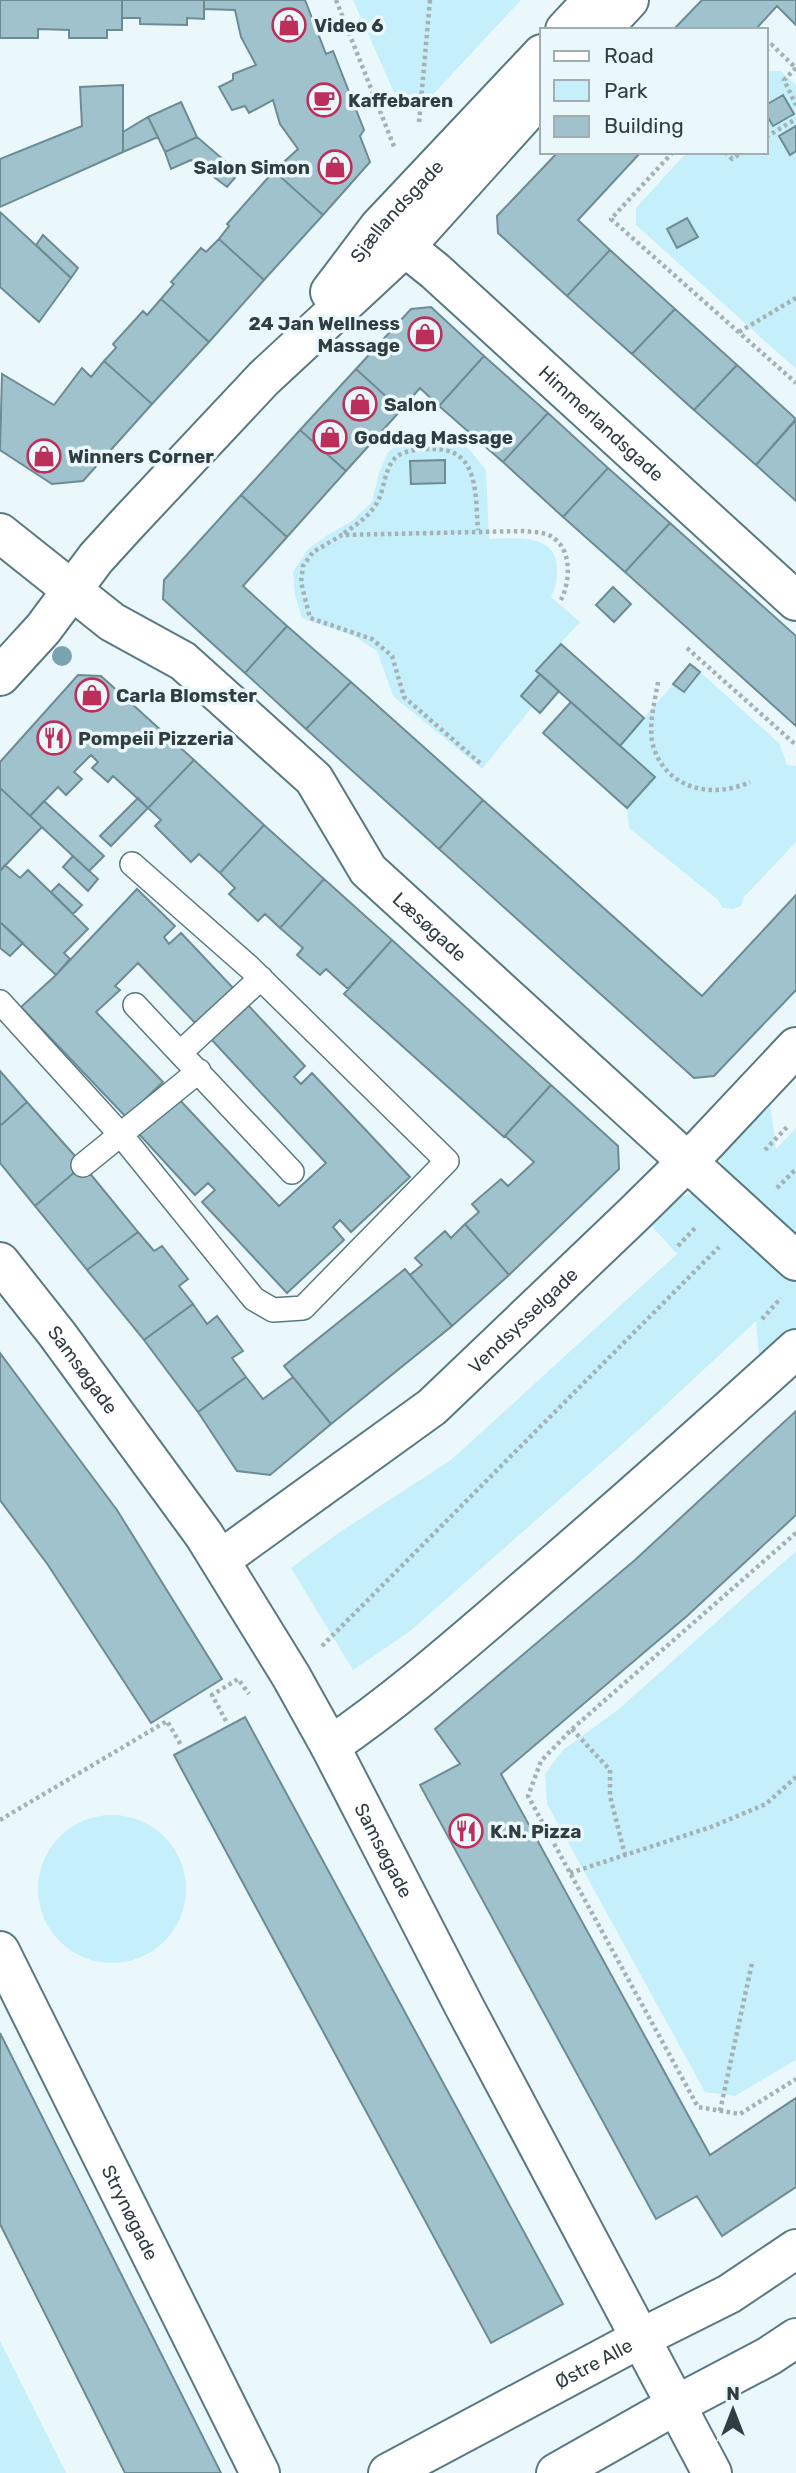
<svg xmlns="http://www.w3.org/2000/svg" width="796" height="2473" font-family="Rubik,sans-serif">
<rect width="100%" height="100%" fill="#eaf8fc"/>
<path fill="#c5effb" d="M353 0H521L426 102 397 99Z
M766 71H781L796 85V369L636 225V208L687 152H766Z
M430 435 452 438 469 449 486 470 489 539C515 538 557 533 557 569 557 581 556 587 551 597L580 622 536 670 540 674 521 696 532 707 482 769 393 696 377 651 354 636 302 618 295 595 293 572 308 549 329 534 352 521 372 502 379 473 388 452 407 439Z
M700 672 779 743 787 765 796 766V842L744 897 741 906 733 909 723 908 717 899 629 828 627 808 655 777 620 746 673 684 684 692Z
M762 1099 770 1103 776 1149 796 1128V1242L725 1178 720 1157 722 1146Z
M695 1193 796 1274V1330L760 1366 756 1321 643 1426 409 1632 353 1670 291 1568 340 1532 451 1460 677 1254 650 1224 678 1197Z
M796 1551V2060L735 2096 705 2092 547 1804 545 1774 563 1750 619 1709Z
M38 1889a74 74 0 1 1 148 0a74 74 0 1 1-148 0Z
M0 2341 66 2473H0Z"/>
<path fill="#a0c2cc" stroke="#6c8c95" stroke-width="2" d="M0 0H122V30H107V38H69V30L38 29V38H0Z
M122 0H204V19L187 18V25L140 24V18H122Z
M204 0H305L326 54 333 51 364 130 360 136 370 162 323 215 274 171 298 149 280 124 273 100 249 113 245 106 232 110 219 87 233 80V74L256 65 241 37 235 10 204 9Z
M702 0H796V25L777 6 755 30H673Z
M123 85V152L0 207V159L82 126 80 87Z
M783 95 794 114 773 126 766 114V105Z
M181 102 197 137 165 152 148 117Z
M148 117 158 137 123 152V132Z
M796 126V151L790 155 779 136Z
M197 137 239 173 227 187 191 160 171 169 165 152Z
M558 152H641L578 220 610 250 567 296 498 233 497 216Z
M274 171 323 215 264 280 219 239 229 226 227 224Z
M0 212 71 278 39 322 0 287Z
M687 218 698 237 677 248 667 229Z
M43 235 78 268 71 278 36 245Z
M219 239 264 280 209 342 161 299 174 284 171 282 201 248 206 252Z
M610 250 675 309 632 354 567 296Z
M161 299 209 342 152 404 104 361 116 348 113 344 143 311 147 315Z
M431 307 484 356 439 406 420 388 401 410 356 369 411 309Z
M675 309 737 365 694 410 632 354Z
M484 356 548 413 503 462 439 406Z
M104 361 152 404 83 481 52 484 0 450 2 374 54 405 82 368 91 377Z
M737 365 796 419 756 465 694 410Z
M356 369 401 410 346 471 300 430Z
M548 413 608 468 563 517 503 462Z
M796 420V501L756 465Z
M300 430 346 471 287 537 241 495Z
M445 460V483L411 484 410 461Z
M608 468 670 523 625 572 563 517Z
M241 495 287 537 243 586 287 626 245 673 163 599 164 580Z
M670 523 796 636V726L625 572Z
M613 587 631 604 614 622 596 605Z
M287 626 351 682 306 729 245 673Z
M561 644 644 718 620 746 536 671Z
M690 664 700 672 684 692 673 684Z
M540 674 559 691 540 713 521 696Z
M78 675 101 676 194 760 148 808 113 776 108 782 92 768 98 762 91 755 74 772 82 779 66 795 58 787 30 816 0 788V762Z
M351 682 483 800 439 849 306 729Z
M571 702 655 777 627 808 543 733Z
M194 760 264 825 220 873 199 854 191 862 155 826 161 820 148 808Z
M0 788 42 827 0 871Z
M138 798 148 808 111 846 100 836Z
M483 800 702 996 796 895V990L714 1076 694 1078 439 849Z
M44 801 104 856 89 871 30 816Z
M264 825 324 879 280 928 265 914 258 921 229 894 235 888 220 873Z
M73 856 98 879 88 891 63 867Z
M5 865 20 878 28 870 88 929 64 953 70 959 56 975 0 922V871Z
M324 879 392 940 348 989 326 969 320 975 297 955 303 948 280 928Z
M59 884 82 905 73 914 51 892Z
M137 889 175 926 164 937 169 944 181 933 235 990 198 1026 138 963 115 986 120 990 96 1012 163 1082 126 1117 21 1007 56 975Z
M0 922 23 943 10 956 0 948Z
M392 940 551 1085 504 1137 344 994Z
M247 1004 305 1066 294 1077 301 1084 312 1073 410 1177 351 1232 340 1220 333 1227 344 1240 287 1293 202 1202 215 1190 208 1183 195 1195 138 1133 177 1097 279 1206 326 1163 211 1039Z
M0 1071 27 1102 0 1126Z
M551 1085 618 1146 619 1169 509 1275 465 1224 479 1212 472 1204 501 1179 508 1186 534 1162 505 1136Z
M27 1102 83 1165 35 1206 0 1163V1126Z
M83 1165 138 1232 87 1270 35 1206Z
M465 1224 509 1275 452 1326 410 1275 422 1265 415 1258 445 1231 451 1238Z
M138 1232 154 1251 162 1246 188 1279 179 1286 193 1304 144 1340 87 1270Z
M405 1269 452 1326 331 1424 284 1366Z
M193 1304 207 1324 217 1316 243 1351 232 1358 246 1377 198 1412 144 1340Z
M0 1353 117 1510 222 1679 151 1723 48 1565 0 1500Z
M246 1377 263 1399 293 1377 331 1424 270 1475 237 1471 198 1412Z
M796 1411V1515L687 1616 501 1774 710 2155 796 2098V2187L722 2236 697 2196 656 2219 420 1785 460 1764 435 1729 635 1560Z
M245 1717 563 2304 491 2343 174 1755Z
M0 2033 221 2473H125L0 2224Z"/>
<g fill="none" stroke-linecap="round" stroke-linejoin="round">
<defs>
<path id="lane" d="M0 1002 121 1135 254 1299 273 1310 303 1308 447 1161 249 967 132 864
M135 1005 292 1172
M181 1052 261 978
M83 1165 199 1071"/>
<g id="street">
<path d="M565 30 593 0"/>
<path d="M601 30 629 0"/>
<path id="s1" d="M405 247 435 271 796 601"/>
<path id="s2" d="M330 292 379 227 542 54"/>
<path id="s3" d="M0 533 112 622 183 661 314 779 368 870 796 1261"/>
<path d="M0 676 43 629 96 558 127 524 264 378 405 247 542 95"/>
<path id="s4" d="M0 1262 57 1334 204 1535 291 1676 330 1746 464 2006 712 2473"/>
<path id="s5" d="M220 1560 432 1407 634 1214 703 1146 796 1047"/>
<path d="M330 1746C399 1699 462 1643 525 1589 617 1510 707 1430 796 1349"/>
<path id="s6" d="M0 1951 260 2473"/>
</g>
<g id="secondary">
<path id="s7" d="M388 2473 639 2339 729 2294 796 2249"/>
<path d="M556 2473 676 2405 769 2356 796 2338"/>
</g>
</defs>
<use href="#lane" stroke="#597982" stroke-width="26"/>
<use href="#street" stroke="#597982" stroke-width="42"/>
<use href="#secondary" stroke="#597982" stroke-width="42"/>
<path stroke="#a4b2b6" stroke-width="4.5" stroke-dasharray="3.5 3.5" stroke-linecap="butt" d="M336 0 395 149
M766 51 772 45 796 68
M796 68 784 80 796 105
M419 122 430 0
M766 137 796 119
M673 152 611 219 796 383
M725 152 732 159 742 152
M739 332 796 298
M344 533C358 524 372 514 379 499 385 486 385 464 399 455 408 450 421 449 431 449 480 447 475 495 478 530
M687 648 796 745
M658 682C655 701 649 721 652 741 662 788 711 800 750 782
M480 763 404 697 392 656 372 639 310 618 301 582 303 566 313 552 342 535 523 531C531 532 540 532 546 534 573 544 571 580 561 600
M765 1150 789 1125
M777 1188 796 1169
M678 1246 697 1226
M762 1319 781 1298
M796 1533 572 1729 541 1761 528 1796 698 2107 740 2114 796 2079
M322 1646 719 1247
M226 1721 212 1695 238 1679 249 1694
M572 1729 610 1770V1796L625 1855
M0 1820 167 1721 181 1745
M570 1873 711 1827 766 1804 796 1777
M720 2111 752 1963"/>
<use href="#lane" stroke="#fff" stroke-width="23"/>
<use href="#street" stroke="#fff" stroke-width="38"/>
<use href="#secondary" stroke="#fff" stroke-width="38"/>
</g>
<circle fill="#79a4af" cx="62" cy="656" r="10"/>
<defs>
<symbol id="shop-ring" viewBox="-11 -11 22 22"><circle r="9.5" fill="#eaf8fc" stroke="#bd2f5b" stroke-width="1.5"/><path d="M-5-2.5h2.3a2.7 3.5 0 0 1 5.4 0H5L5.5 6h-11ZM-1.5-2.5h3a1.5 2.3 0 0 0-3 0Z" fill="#bd2f5b"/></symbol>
<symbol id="cafe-ring" viewBox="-11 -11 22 22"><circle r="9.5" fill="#eaf8fc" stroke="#bd2f5b" stroke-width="1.5"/><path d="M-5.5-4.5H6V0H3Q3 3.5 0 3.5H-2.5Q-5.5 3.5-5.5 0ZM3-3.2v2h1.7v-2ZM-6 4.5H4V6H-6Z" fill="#bd2f5b"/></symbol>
<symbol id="restaurant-ring" viewBox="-11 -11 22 22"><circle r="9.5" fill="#eaf8fc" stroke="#bd2f5b" stroke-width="1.5"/><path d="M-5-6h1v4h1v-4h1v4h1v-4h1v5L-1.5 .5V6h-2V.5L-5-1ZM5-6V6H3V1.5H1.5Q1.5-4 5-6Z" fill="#bd2f5b"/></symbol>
</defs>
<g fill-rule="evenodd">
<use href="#shop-ring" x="270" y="6" width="38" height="38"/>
<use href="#cafe-ring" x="305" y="81" width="38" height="38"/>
<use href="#shop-ring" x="316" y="148" width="38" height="38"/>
<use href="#shop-ring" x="406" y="315" width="38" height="38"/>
<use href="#shop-ring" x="341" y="385" width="38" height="38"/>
<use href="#shop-ring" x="311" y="418" width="38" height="38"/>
<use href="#shop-ring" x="25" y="437" width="38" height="38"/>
<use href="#shop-ring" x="73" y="676" width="38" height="38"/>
<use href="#restaurant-ring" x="35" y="719" width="38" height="38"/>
<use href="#restaurant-ring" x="447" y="1812" width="38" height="38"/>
</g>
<g text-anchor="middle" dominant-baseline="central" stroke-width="7" stroke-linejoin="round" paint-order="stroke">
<g font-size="19" font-weight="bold" fill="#303e42" stroke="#eaf8fc" text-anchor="start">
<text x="314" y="25">Video 6</text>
<text x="348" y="100">Kaffebaren</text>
<text x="310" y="167" text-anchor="end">Salon Simon</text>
<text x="400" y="323" text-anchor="end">24 Jan Wellness<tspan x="400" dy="22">Massage</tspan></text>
<text x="384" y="404">Salon</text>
<text x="354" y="437">Goddag Massage</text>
<text x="68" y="456">Winners Corner</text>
<text x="116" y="695">Carla Blomster</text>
<text x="78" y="738">Pompeii Pizzeria</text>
<text x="490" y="1831">K.N. Pizza</text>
</g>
<g font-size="19" fill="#303e42" stroke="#eaf8fc">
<text stroke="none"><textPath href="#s2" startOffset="105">Sjællandsgade</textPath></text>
<text stroke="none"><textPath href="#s1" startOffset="264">Himmerlandsgade</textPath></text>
<text stroke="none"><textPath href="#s3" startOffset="590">Læsøgade</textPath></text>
<text stroke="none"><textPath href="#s5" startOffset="387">Vendsysselgade</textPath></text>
<text stroke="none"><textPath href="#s4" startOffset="136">Samsøgade</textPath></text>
<text stroke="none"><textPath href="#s4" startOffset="704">Samsøgade</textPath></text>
<text stroke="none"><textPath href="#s6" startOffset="292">Strynøgade</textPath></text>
<text stroke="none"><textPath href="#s7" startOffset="233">Østre Alle</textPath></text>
</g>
</g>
<rect x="540" y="28" width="228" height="126" fill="#eaf8fc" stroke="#a0aeb2" stroke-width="2"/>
<rect x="554" y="51" width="35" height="10" fill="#ffffff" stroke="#a0aeb2" stroke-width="2"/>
<text x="604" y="63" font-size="21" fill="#303e42">Road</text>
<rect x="554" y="80" width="35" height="21" fill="#c5effb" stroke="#a0aeb2" stroke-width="2"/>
<text x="604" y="98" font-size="21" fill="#303e42">Park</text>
<rect x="554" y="116" width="35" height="21" fill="#a0c2cc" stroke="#a0aeb2" stroke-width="2"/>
<text x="604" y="133" font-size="21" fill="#303e42">Building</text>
<g transform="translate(733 2410)" stroke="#eaf8fc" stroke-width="5" paint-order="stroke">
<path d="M0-5L12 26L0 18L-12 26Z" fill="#303e42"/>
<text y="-10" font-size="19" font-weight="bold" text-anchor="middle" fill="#303e42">N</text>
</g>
</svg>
